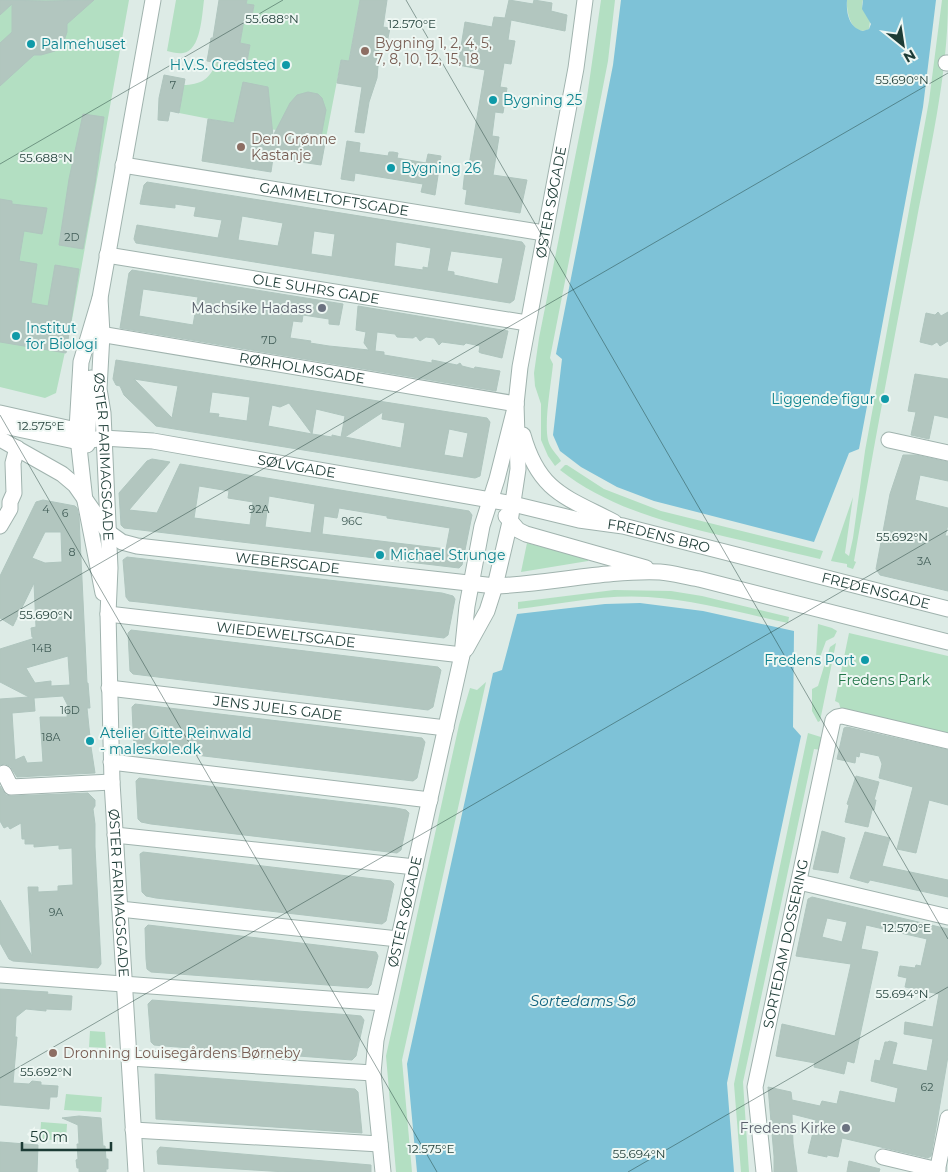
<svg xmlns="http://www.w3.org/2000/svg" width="948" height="1172" font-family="Montserrat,sans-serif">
<rect width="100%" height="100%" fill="#ddebe6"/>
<path fill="#b3dfc2" d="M0 0H129L72 320 56 393 45 398 0 387Z
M176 0H204C202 14 201 51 183 53 178 54 172 52 167 51Z
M247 0H360L349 61 341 60 326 138 220 121 179 113 183 85C200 85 211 79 216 62L246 67 250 45 240 43 244 20 251 21 254 6 246 4Z
M601 0H615L608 61 550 358 553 364C551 385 544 421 548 440 550 449 557 454 561 461L555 466 548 456 541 440V404L535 386 534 373 539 338 587 97Z
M847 0H863C860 8 866 14 870 21L869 29C852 38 846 12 847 0Z
M942 0H948C948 77 929 153 915 229 894 339 873 450 854 561L856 562 853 569 847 567V564L831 561 853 497 845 553 849 556 853 538 865 451 929 101Z
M565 465H567L604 489 661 511 823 551 820 559C789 552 758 544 727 537 669 523 608 508 560 470Z
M527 543 588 559V561L521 572Z
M614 590 671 591 702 596 789 617 788 623C741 613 695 600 648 597 605 594 560 604 518 609V602Z
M818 624 832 628 837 631 834 637 826 641 819 660 816 657Z
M849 633 948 656V733L841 710 839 703 835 701Z
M836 643 820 721 818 722 812 711V689L818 686 830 647Z
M486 682 402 1060 412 1172H396L386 1056 459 725 470 688 477 690Z
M808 733 824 738 821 750 814 749 743 1082 749 1172H741L734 1084Z
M90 1031 105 1032 106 1048 89 1047Z
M66 1094 102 1097 101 1112 64 1110Z
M41 1122 67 1124 66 1141 40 1139Z"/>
<path fill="#7ec2d7" d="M621 0H847C846 13 849 28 863 31L869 29 871 24 862 9 863 0H936L923 107 859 449 849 453 814 542 654 501 617 487 581 467 560 451 553 435 562 359 556 354 613 65Z
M640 603 703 611 794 631 793 727 801 736 727 1083 734 1172H417L407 1064 493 673 502 670 517 614 605 604Z"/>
<path fill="#b2c6bf" stroke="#afc5be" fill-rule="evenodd" d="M0 0 46 1 94 0 67 24V32L63 44 55 51 41 55H34L0 86V43L12 32V4L0 15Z
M219 0H247L246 4 254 5 251 22 244 20 240 43 250 45 246 67 207 61 211 38H213Z
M360 0H387L383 27 390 28 387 43 380 42 376 65 378 66 377 78 369 102 364 133 355 132 362 87 337 83 341 60 349 61Z
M509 0 533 4 534 0 552 3 551 11 567 15 565 31 511 20 508 40 515 41 511 64 504 63 500 87 507 88 503 113 495 112 492 136 499 137 493 175 527 180 520 213 465 204 467 190 463 189 465 170 468 171 485 70 458 65 465 22 492 27 494 17 505 18Z
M164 75 185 79 179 113 170 111 168 121 158 120 159 98Z
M243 82 268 87 273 136 290 103 297 95 308 92 318 94 322 98 326 110 321 137 326 138 321 165 273 158 271 172 202 161 208 119 234 123Z
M83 114 104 117 95 183 83 249 59 245 69 179Z
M347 141 360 143 359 152 388 156 389 152H393L398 153 397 158 426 163 428 154 441 156 435 195 421 192 423 184 355 173 354 181 341 179Z
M147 182 522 242 525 246 514 300 510 303 136 243 134 239 137 225 218 238 222 220 194 216 196 207 175 204V208L140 204 144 185ZM242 216 283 223 278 246 238 240ZM314 231 335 234 332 257 311 254ZM396 242 431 248 428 268 423 267V270L394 266ZM451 251 503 258 498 284 454 275V272L447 271Z
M0 199 12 201V204L47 208 42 234 24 231 19 261 37 264 31 303 48 306 55 265 79 269 66 353 0 342Z
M132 270 343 304 339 325 329 324V319L303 315 302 322 293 321 290 338 311 341 310 343 329 346 369 350 364 343 366 332 356 330 358 306 508 331 502 358 481 353 479 352 480 346 466 343 464 345 442 342 439 345 434 338 426 337 420 341 416 336 413 338 397 337 395 334 377 332 375 351 384 352V355L432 363V360L457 365 460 363 462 366 474 369 475 367 500 371 496 391 120 328 129 273ZM143 289 198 297 193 325 139 316Z
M938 312 941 316 948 312V341L940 346 937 342 932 345 920 342 926 313 935 315Z
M116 360 487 418 490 422 480 476 475 478 156 426 124 395 120 386 116 385 113 379ZM134 379 178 386 172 418ZM212 392 250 397 247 421 218 417 219 414 209 413ZM289 403 312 434 268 426 272 405 280 407ZM316 409 345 416 341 437 332 435V437L312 434ZM383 412 382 419 405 423 401 448 345 437ZM449 429 468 433 463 458 444 455Z
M915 374 948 379V418L934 415 929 439 911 435 916 412 908 411Z
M903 455H916L948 462V481L920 475 915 500 948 508V525L945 536H948V591L880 575 876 569 890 494Z
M152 459 170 462 129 510 157 513 180 464 469 511 472 515 462 565 459 568 124 528 121 525 119 493 147 461ZM199 486 229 491 228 498 253 502 250 525 194 518ZM269 496 315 504 311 533 265 527ZM339 508 387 516V518L450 528 446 549 322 534 324 516 337 518Z
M43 500 75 506 77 508 79 517 87 683H88L90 708H87L91 747 95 773 17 777 10 766 5 764 0 765V699L29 697 0 682V649L35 638 32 637 31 628 36 627 34 583 13 626 0 618V576L36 502ZM45 532H61L62 562 45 563 32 558ZM68 656 70 685 51 686V681L35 683 26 668ZM63 696 68 706 67 717H40L43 762 27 763 24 756 15 760 12 713 35 711 34 698Z
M127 557 442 593 453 596 455 599 448 635 444 638 139 602 129 601 126 597 123 560Z
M131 630 438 667 441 670 433 707 428 710 133 674 130 671 128 633Z
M135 704 422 738 425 742 417 778 413 781 137 748 134 745 133 728 132 707Z
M847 727 948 750V805L929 800 916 853 897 849 913 787 879 778 882 764 879 756 860 752 859 757 856 756 855 763 837 759 844 728Z
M856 776 879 782 874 800H876L874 810H872L868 827 845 822 849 805 847 804Z
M139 778 396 808 406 810 409 813 401 850 397 853 151 824 141 822 138 819 136 781Z
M0 786 6 795 11 796 88 793 95 800V806L93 809 95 824V847L101 964 98 968 13 961 9 959 0 943V900L32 956 28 887H38V892L58 891V886L73 885 72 848 59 849V845L34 847V844H25V839H22L21 823 10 829 8 826 4 828 0 821Z
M822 831 845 838 838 873 813 869Z
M865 832 890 838 882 866 948 880V897L870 880 868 883 850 878Z
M143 852 391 881 394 884 386 921 382 924 156 898 146 896 142 892 140 854Z
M812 897 948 929V1056L936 1128 931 1156 928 1158 842 1138 838 1157 827 1155V1157L808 1153 816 1120 792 1114 793 1143 797 1172H774V1156L768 1087 791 1092 792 1100 820 1106 822 1101 837 1104 840 1091 895 1103 898 1088 871 1081 875 1060 880 1061 885 1042H888L889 1041 897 1043 892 1064 927 1071 933 1039 904 1034 905 1022 933 1027 939 994 905 987 907 978 898 976 900 966 915 968 916 965 921 966 927 939 866 925 861 949 878 952 854 1063 847 1061 844 1074 814 1067 815 1063 776 1056 782 1024 835 1036 851 964 796 956 808 899ZM827 918 847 922 842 942 822 937Z
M148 925 376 952 378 956 371 985 368 988 151 972 147 969 146 959 145 928Z
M0 989 48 992 47 994 72 996 71 1010 46 1009V1011L26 1009 16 1017 15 1037H17L13 1083 29 1084 32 1081 41 1082V1085L58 1086 57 1097H50L49 1109 0 1105Z
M152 1000 351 1015 361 1016 364 1020 356 1056 352 1060 164 1046 154 1045 151 1042 148 1004Z
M155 1074 355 1089 358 1092 362 1133 156 1119Z
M79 1116 101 1118 103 1146H105L106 1159H108V1169H106V1172H79V1168H77L76 1160 78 1159 77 1144H79L78 1125 62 1118Z
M0 1142 38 1145 37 1172H0Z
M160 1147 371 1165V1172H286L158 1164 157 1151Z
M849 1161 880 1169 879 1172H847Z"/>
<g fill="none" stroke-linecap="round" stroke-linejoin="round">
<defs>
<g id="minor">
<path d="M946 63H948"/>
<path id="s1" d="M123 165 544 233"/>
<path id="s2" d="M107 255 527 323"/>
<path id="s3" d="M100 298 102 334 99 389 103 413 110 568 108 614 112 782 136 1172"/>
<path id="s4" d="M94 333 516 404"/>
<path d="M0 413 85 432"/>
<path id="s5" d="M0 425 79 442 103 438 153 441 513 504 579 520 623 526 948 609"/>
<path d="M523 435C539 492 566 497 614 522"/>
<path id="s6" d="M0 439 62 474 75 485 108 532 122 542 137 546 495 586C550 584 605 570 660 572 673 573 686 577 699 579L948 642"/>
<path d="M889 440 948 453"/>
<path d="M87 445 91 378"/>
<path d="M506 516 518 530 526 534 646 568"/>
<path d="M0 526 10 509V502L14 493 13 463 17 448"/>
<path d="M103 593 85 501 77 429 81 362 100 298 153 0"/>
<path id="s7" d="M108 614 462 655"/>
<path id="s8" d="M466 649 487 611 495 586 510 522 518 469 516 404 520 367 576 68 585 0"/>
<path id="s9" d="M109 688 446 728"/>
<path d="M111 762 430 800"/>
<path d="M4 773 11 787 112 782"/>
<path d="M115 835 415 867"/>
<path d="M799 882 948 917"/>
<path d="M120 909 398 939"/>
<path d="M0 975 384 1003"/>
<path d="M129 1058 373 1073"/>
<path d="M133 1130 380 1144"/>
<path d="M883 1157 938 1170"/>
<path id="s10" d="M383 1172 373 1073 376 1040 462 655 467 606 482 526 497 479 516 404"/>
<path id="s11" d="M764 1172 755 1087 833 720 837 717 842 716 948 741"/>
<path d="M937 1172 948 1118"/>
</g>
</defs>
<use href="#minor" stroke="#a0b3ae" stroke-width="17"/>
<use href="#minor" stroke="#fff" stroke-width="15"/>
</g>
<path fill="none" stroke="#1d3c36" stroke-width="1" stroke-opacity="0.45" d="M406 0 948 939M0 164 283 0M0 415 437 1172M0 621 948 73M0 1078 948 530M628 1172 948 987"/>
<g fill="#0f9aa8" stroke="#eef7f3" stroke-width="2">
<circle cx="31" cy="44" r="5"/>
<circle cx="286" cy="65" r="5"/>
<circle cx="493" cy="100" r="5"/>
<circle cx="391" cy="168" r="5"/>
<circle cx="16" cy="336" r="5"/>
<circle cx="885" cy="399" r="5"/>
<circle cx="380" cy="555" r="5"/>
<circle cx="865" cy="660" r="5"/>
<circle cx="90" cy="741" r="5"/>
</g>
<g fill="#8d6e63" stroke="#eef7f3" stroke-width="2">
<circle cx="365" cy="51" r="5"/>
<circle cx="241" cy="147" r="5"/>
<circle cx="53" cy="1053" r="5"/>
</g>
<g fill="#6b7280" stroke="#eef7f3" stroke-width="2">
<circle cx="322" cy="308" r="5"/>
<circle cx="846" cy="1128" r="5"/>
</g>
<g text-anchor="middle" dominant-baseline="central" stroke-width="4" stroke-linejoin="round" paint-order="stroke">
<g font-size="11" fill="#425e58">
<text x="173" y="85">7</text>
<text x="72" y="237">2D</text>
<text x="269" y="340">7D</text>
<text x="46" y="509">4</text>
<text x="259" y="509">92A</text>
<text x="65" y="513">6</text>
<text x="352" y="521">96C</text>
<text x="72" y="552">8</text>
<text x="924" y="561">3A</text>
<text x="42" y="648">14B</text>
<text x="70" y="710">16D</text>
<text x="51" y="737">18A</text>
<text x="56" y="912">9A</text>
<text x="927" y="1087">62</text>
</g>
<g font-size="14" fill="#785e54" stroke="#eef7f3" text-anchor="start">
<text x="375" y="43">Bygning 1, 2, 4, 5,<tspan x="375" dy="16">7, 8, 10, 12, 15, 18</tspan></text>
<text x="251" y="139">Den Grønne<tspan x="251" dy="16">Kastanje</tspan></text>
<text x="63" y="1053">Dronning Louisegårdens Børneby</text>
</g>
<g font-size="14" fill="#0d838f" stroke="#eef7f3" text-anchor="start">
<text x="41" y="44">Palmehuset</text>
<text x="276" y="65" text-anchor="end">H.V.S. Gredsted</text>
<text x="503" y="100">Bygning 25</text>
<text x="401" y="168">Bygning 26</text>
<text x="26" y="328">Institut<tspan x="26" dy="16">for Biologi</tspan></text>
<text x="875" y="399" text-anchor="end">Liggende figur</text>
<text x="390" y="555">Michael Strunge</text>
<text x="855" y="660" text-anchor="end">Fredens Port</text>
<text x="100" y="733">Atelier Gitte Reinwald<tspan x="100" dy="16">- maleskole.dk</tspan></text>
</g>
<g font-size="14" fill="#1d3c36" stroke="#eef7f3">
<text stroke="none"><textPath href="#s1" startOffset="214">GAMMELTOFTSGADE</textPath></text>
<text stroke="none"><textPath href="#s8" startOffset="459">ØSTER SØGADE</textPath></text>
<text stroke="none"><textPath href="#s2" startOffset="212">OLE SUHRS GADE</textPath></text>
<text stroke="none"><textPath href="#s4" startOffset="211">RØRHOLMSGADE</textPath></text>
<text stroke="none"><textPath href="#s3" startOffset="159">ØSTER FARIMAGSGADE</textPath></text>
<text stroke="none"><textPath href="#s5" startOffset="301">SØLVGADE</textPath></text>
<text stroke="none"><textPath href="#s5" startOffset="670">FREDENS BRO</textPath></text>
<text stroke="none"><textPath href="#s6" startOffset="330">WEBERSGADE</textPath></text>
<text stroke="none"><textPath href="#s5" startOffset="894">FREDENSGADE</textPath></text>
<text stroke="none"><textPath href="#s7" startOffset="179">WIEDEWELTSGADE</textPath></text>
<text stroke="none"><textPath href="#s9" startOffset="170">JENS JUELS GADE</textPath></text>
<text stroke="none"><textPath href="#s3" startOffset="596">ØSTER FARIMAGSGADE</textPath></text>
<text stroke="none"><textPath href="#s10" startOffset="264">ØSTER SØGADE</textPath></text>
<text stroke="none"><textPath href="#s11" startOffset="232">SORTEDAM DOSSERING</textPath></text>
</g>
<g font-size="14" fill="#5b616d" stroke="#eef7f3" text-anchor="end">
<text x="312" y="308">Machsike Hadass</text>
<text x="836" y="1128">Fredens Kirke</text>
</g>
<g font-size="14" fill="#23774a" stroke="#eef7f3">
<text x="884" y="680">Fredens Park</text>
</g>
<g font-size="15" font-style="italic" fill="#12637e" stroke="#eef7f3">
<text x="583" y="1000">Sortedams Sø</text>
</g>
</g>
<g font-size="12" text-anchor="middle" fill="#1d3c36" stroke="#eef7f3" stroke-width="4" stroke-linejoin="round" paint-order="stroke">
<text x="272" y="23">55.688°N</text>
<text x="412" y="28">12.570°E</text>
<text x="902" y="84">55.690°N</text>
<text x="46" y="162">55.688°N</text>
<text x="41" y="430">12.575°E</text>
<text x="902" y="541">55.692°N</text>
<text x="46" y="619">55.690°N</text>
<text x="907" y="932">12.570°E</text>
<text x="902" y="998">55.694°N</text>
<text x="46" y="1076">55.692°N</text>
<text x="431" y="1153">12.575°E</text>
<text x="639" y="1158">55.694°N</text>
</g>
<g transform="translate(903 45) rotate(150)" stroke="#eef7f3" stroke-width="4" paint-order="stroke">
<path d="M0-4L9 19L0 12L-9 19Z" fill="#1d3c36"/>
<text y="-8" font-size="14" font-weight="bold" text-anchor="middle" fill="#1d3c36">N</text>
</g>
<path d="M22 1142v8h89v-8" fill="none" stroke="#1d3c36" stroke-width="2.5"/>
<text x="30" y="1142" font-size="15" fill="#1d3c36" stroke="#eef7f3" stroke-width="4" paint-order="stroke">50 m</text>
</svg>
